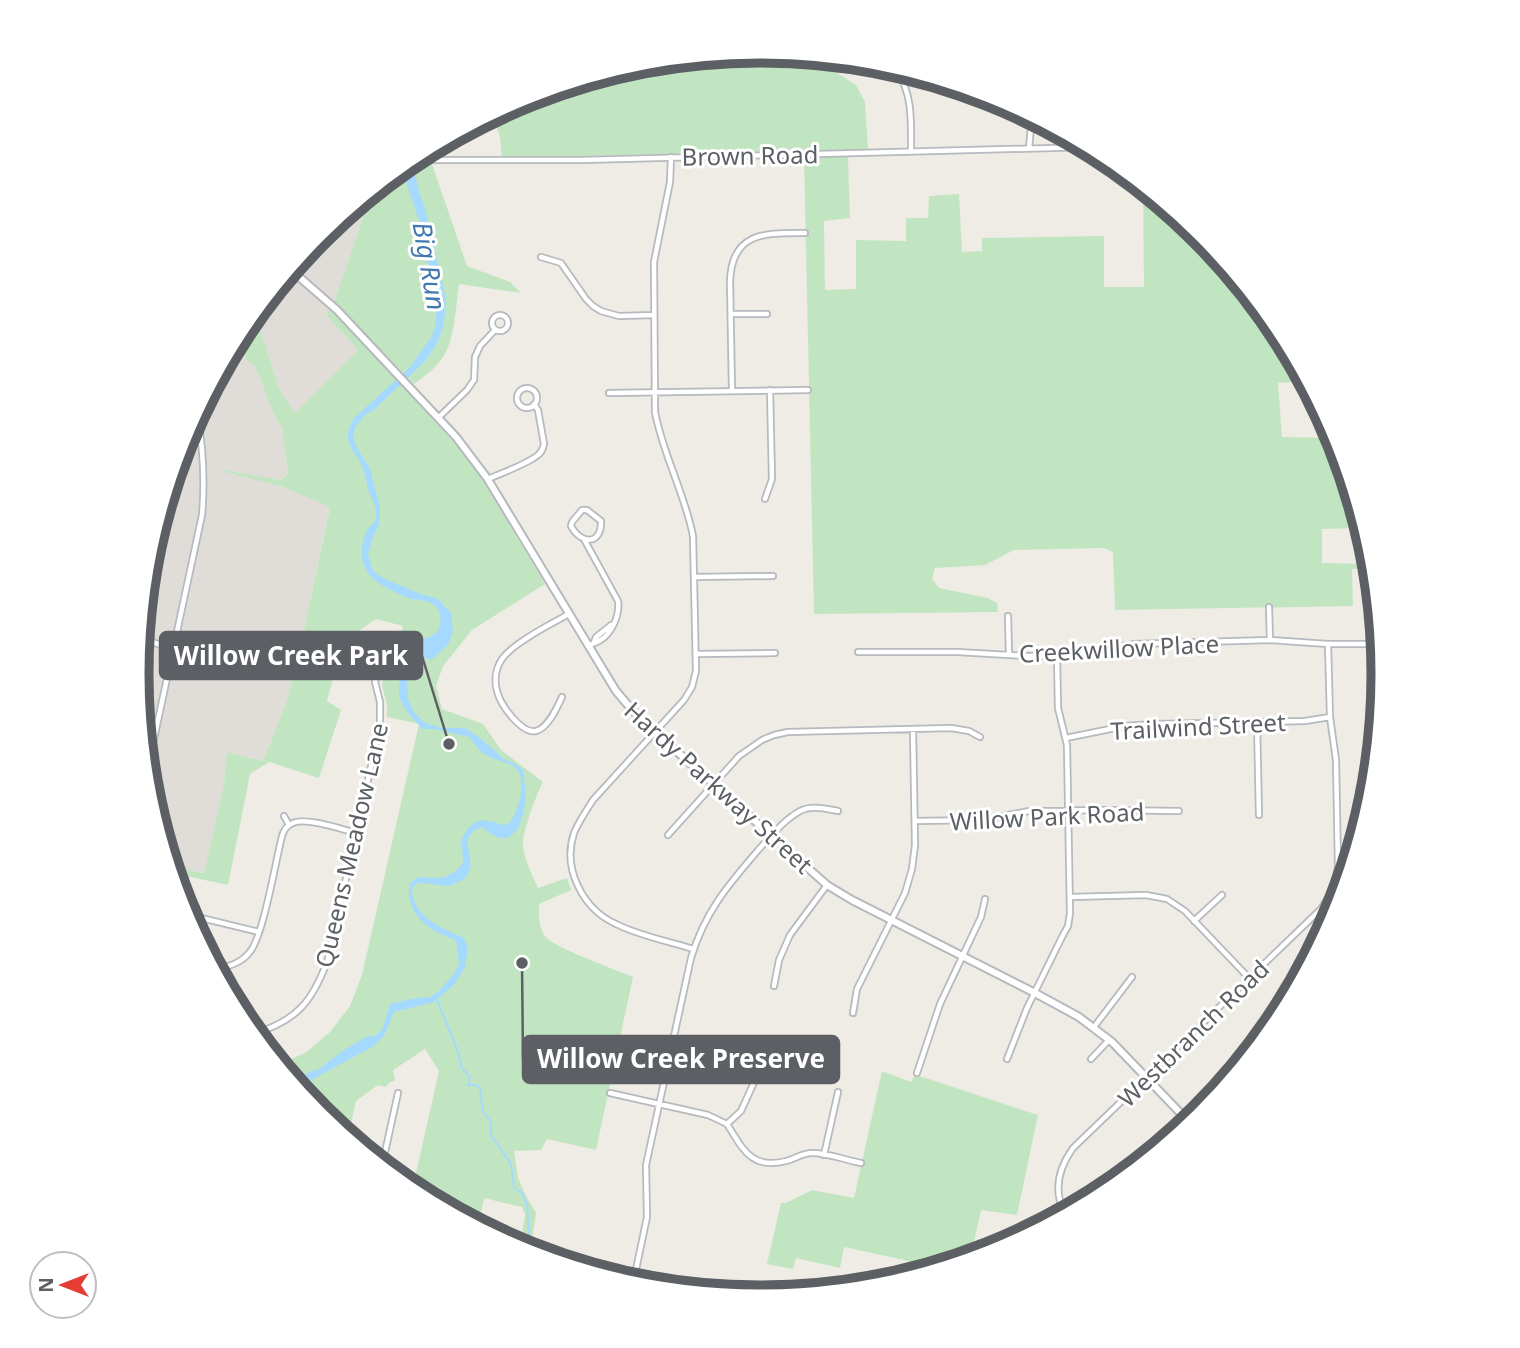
<svg xmlns="http://www.w3.org/2000/svg" width="1520" height="1348" font-family="'Noto Sans',sans-serif">
<rect width="100%" height="100%" fill="#eeece4"/>
<path fill="#e0ddd8" d="M372 190 334 302 326 315 359 350 295 413 279 389 261 332 255 366 275 417 282 428 288 473 281 480 221 470 283 487 330 506 296 668 285 706 263 761 227 752 224 783 204 873 170 867 149 795 137 674 149 552 184 435 242 327 320 233Z"/>
<path fill="#c2e5c1" d="M760 51 810 56 856 85 865 102 868 149 502 158 500 137 492 114 522 98 639 63Z
M804 157H848L850 218 824 221 825 290 856 289V240L906 241V218H928L929 196 959 194 962 252 982 251V238L1104 236V287H1144L1143 192H1151L1182 218 1183 239 1205 238 1278 328 1307 381 1278 383 1282 437 1337 438 1339 447 1342 505 1357 504 1364 528 1322 529V563L1372 564 1373 569H1352L1353 606 1115 610 1113 552 1104 548 1014 550 985 565 935 568 932 579 939 588 988 598 997 603 998 612 814 614Z
M432 164 467 266 510 282 521 293 459 284C456 304 455 340 443 357 436 368 425 376 414 384L334 302 372 190 402 165Z
M330 309 458 447 480 476 545 584 472 630 443 666 436 686 442 709 483 724 501 750 543 782C537 793 521 835 523 846 525 861 532 874 538 888L567 878 571 890 539 904C539 915 538 926 545 936 552 947 617 970 633 977L596 1150 547 1139 541 1150 514 1151 518 1178 525 1194 536 1213 530 1252 520 1249 525 1214 522 1207 484 1198 478 1227 412 1191 439 1071 425 1049 393 1070 395 1080 389 1083 386 1087 378 1085 356 1101 348 1138 319 1114 278 1065 305 1053 330 1032 350 1006 362 975 419 724 387 717V705L382 685 383 680 393 667 403 626 376 619 343 642 327 701 341 710 319 778 269 762 250 774 228 885 172 873 170 867 204 873 224 783 227 752 263 761 285 706 296 668 330 507 283 487 218 470H223L281 480 288 473 282 428 275 417 255 366 246 359C244 346 240 338 252 329L261 332 279 389 295 413 358 350 326 315Z
M882 1071 911 1082 915 1075 929 1079 1038 1115 1017 1215 981 1210 970 1259 931 1270 932 1266 844 1247 840 1268 796 1258 793 1269 767 1264 781 1203H786L812 1190 854 1198Z"/>
<path fill="#a5d9fd" d="M411 158 419 191 426 212 446 299 445 314 442 330 436 346 424 362 375 409 364 416 356 426 353 434 356 446 370 469 380 507 379 525 373 537 368 554 373 571 383 578 418 593 438 599 451 613 453 631 448 645 430 661 428 658 422 659 407 682 408 699 413 711 425 723 442 728H465L480 738 504 759 517 765 523 770C524 780 526 789 525 799 525 812 519 840 501 838 494 838 488 831 482 827 452 837 481 860 466 877 462 881 453 885 447 886 432 886 401 872 416 905 424 921 448 931 464 938L468 948 465 967 454 985 434 1002 394 1012 384 1036 372 1047 311 1080 301 1093 296 1086 300 1079 309 1072 319 1069 344 1050 366 1037 374 1036 382 1030 390 1004 416 998 430 997 438 992 454 974 459 963 456 941C448 936 438 934 430 928 415 918 406 901 410 883L419 877 439 878 447 876 457 870 463 863 462 845 460 844C465 831 473 817 489 821 496 822 500 825 507 825 518 816 528 779 516 768 507 761 493 760 484 754 478 750 474 743 469 737L435 729H423C385 693 398 682 419 642 424 638 428 638 433 635 441 630 442 618 439 611 433 598 417 602 406 597 399 595 379 584 373 579 359 565 359 547 367 530 370 525 375 524 376 518 378 509 372 500 369 492 366 484 366 475 362 466 353 446 340 442 354 418L410 367 432 336 436 323 435 281 430 271 421 240 419 221 401 166Z"/>
<g fill="none" stroke-linecap="round" stroke-linejoin="round">
<path stroke="#a5d9fd" stroke-width="2" d="M437 1000 457 1049 462 1068 470 1077 468 1085H476L480 1088 483 1112 491 1122V1135L511 1164 514 1188 522 1193 527 1204 529 1234 523 1250"/>
<defs>
<path id="street" d="M896 67C913 97 911 118 911 151
M904 80 919 74
M1029 148 1032 116
M671 157 670 182 654 262 655 412C663 455 685 494 693 536L696 671 692 687 684 700 593 800C586 811 579 821 574 833 562 869 583 909 616 924 640 936 668 941 693 949
M409 160H581L1091 147
M541 257 561 263 586 299 593 306 601 311 619 316 654 315
M731 314H767
M492 323a8 8 0 1 1 16 0a8 8 0 1 1-16 0Z
M517 398a10 10 0 1 1 20 0a10 10 0 1 1-20 0Z
M732 391 730 281C732 231 766 233 805 233
M609 393 808 390
M438 418 467 390 474 380 475 357 480 346 495 330
M488 479C502 473 527 464 538 455 543 451 542 450 544 444L538 410 534 404
M765 499 772 479 770 390
M582 510H587L601 521C602 544 582 546 571 526L572 522Z
M585 541 618 601C620 615 612 634 599 641 595 643 592 644 588 646
M694 577 773 576
M1269 607 1270 640
M1008 616 1009 654
M140 638 173 649
M594 642 596 637 611 625
M858 652H957L1027 656H1054L1135 644 1270 640 1328 644H1380
M696 654 775 653
M562 697C557 708 548 728 536 731 521 734 500 704 497 691 494 680 496 668 502 659 513 643 551 624 569 614
M1257 722 1259 815
M1066 738 1125 726 1154 724 1305 721 1330 717
M145 759 148 755 154 739 202 515C205 481 203 446 197 412
M284 816 289 825
M915 821 983 820 1029 811 1104 810 1179 811
M668 835 739 756 762 740 774 735 788 732 951 728 969 731 980 737
M1070 897 1146 895 1167 899 1185 911 1249 978
M185 914 259 932
M1194 921 1222 895
M215 970C228 966 240 964 249 953 263 939 276 859 282 836 284 830 286 826 293 823 306 817 341 829 356 833
M774 986 779 960 790 935 827 885
M853 1013 857 989 905 893 912 869 915 845 913 729
M1094 1027 1132 977
M253 1034C297 1021 313 1001 328 959L380 726V702L375 682 380 664
M1007 1059 1027 1008 1062 937 1068 926 1070 913 1067 745 1058 708 1057 656
M1091 1059 1109 1040
M917 1073 940 1004 981 917 985 899
M610 1093 708 1115 727 1124C743 1149 751 1170 786 1161 795 1159 802 1153 812 1153 828 1153 845 1160 861 1163
M727 1124 741 1111 761 1067
M824 1155 838 1092
M382 1166 398 1093
M1065 1214C1053 1191 1058 1169 1073 1148L1321 909 1333 890 1338 867 1336 760 1330 717 1328 644
M633 1284 647 1217 646 1165 691 958C705 911 729 884 760 848 772 835 784 820 800 811 812 805 826 809 838 811"/>
<path id="secondary" d="M290 269 337 310 456 437 487 478 616 691 633 711 655 732 827 885 852 900 1035 993 1079 1017 1112 1042 1190 1123"/>
</defs>
<use href="#street" stroke="#b6b9be" stroke-width="8"/>
<use href="#secondary" stroke="#b5b9be" stroke-width="10"/>
<use href="#street" stroke="#fff" stroke-width="4.5"/>
<use href="#secondary" stroke="#fff" stroke-width="6"/>
</g>
<g text-anchor="middle" dominant-baseline="central" stroke-width="6" stroke-linejoin="round" paint-order="stroke">
<g font-size="24" fill="#5c6064" stroke="#fff">
<text transform="translate(750 155) rotate(-1)">Brown Road</text>
<text transform="translate(1119 648) rotate(-3)">Creekwillow Place</text>
<text transform="translate(1198 726) rotate(-3)">Trailwind Street</text>
<text transform="translate(719 787) rotate(42)">Hardy Parkway Street</text>
<text transform="translate(1047 816) rotate(-3)">Willow Park Road</text>
<text transform="translate(351 845) rotate(-77)">Queens Meadow Lane</text>
<text transform="translate(1193 1033) rotate(-44)">Westbranch Road</text>
</g>
<g font-size="26" font-style="italic" fill="#4279ae" stroke="#fff">
<text transform="translate(430 266) rotate(80)">Big Run</text>
</g>
</g>
<path d="M0 0H1520V1348H0ZM149 674a611 611 0 1 1 1222 0a611 611 0 1 1-1222 0Z" fill="#fff" fill-rule="evenodd"/>
<path fill="none" stroke="#5c6064" stroke-width="9" d="M149 674a611 611 0 1 1 1222 0a611 611 0 1 1-1222 0Z"/>
<path fill="none" stroke="#5c6064" stroke-width="2.5" d="M449 744L422 656M522 963L523 1059"/>
<g fill="#5c6064" stroke="#fff" stroke-width="2.5">
<circle cx="449" cy="744" r="7"/>
<circle cx="522" cy="963" r="7"/>
</g>
<g fill="#5c6064" stroke="#5c6064" stroke-width="2.5">
<rect x="160" y="632" width="262" height="47" rx="7"/>
<rect x="523" y="1036" width="316" height="47" rx="7"/>
</g>
<g font-size="26" text-anchor="middle" font-weight="bold" fill="#fff">
<text x="291" y="665">Willow Creek Park</text>
<text x="681" y="1068">Willow Creek Preserve</text>
</g>
<g transform="translate(63 1285) rotate(270)"><circle r="33" fill="#ffffff" stroke="#bebfc1" stroke-width="2"/>
<path d="M0-5L12 26L0 18L-12 26Z" fill="#e53d33"/>
<text y="-10" font-size="19" font-weight="bold" text-anchor="middle" fill="#5c6064">N</text>
</g>
</svg>
